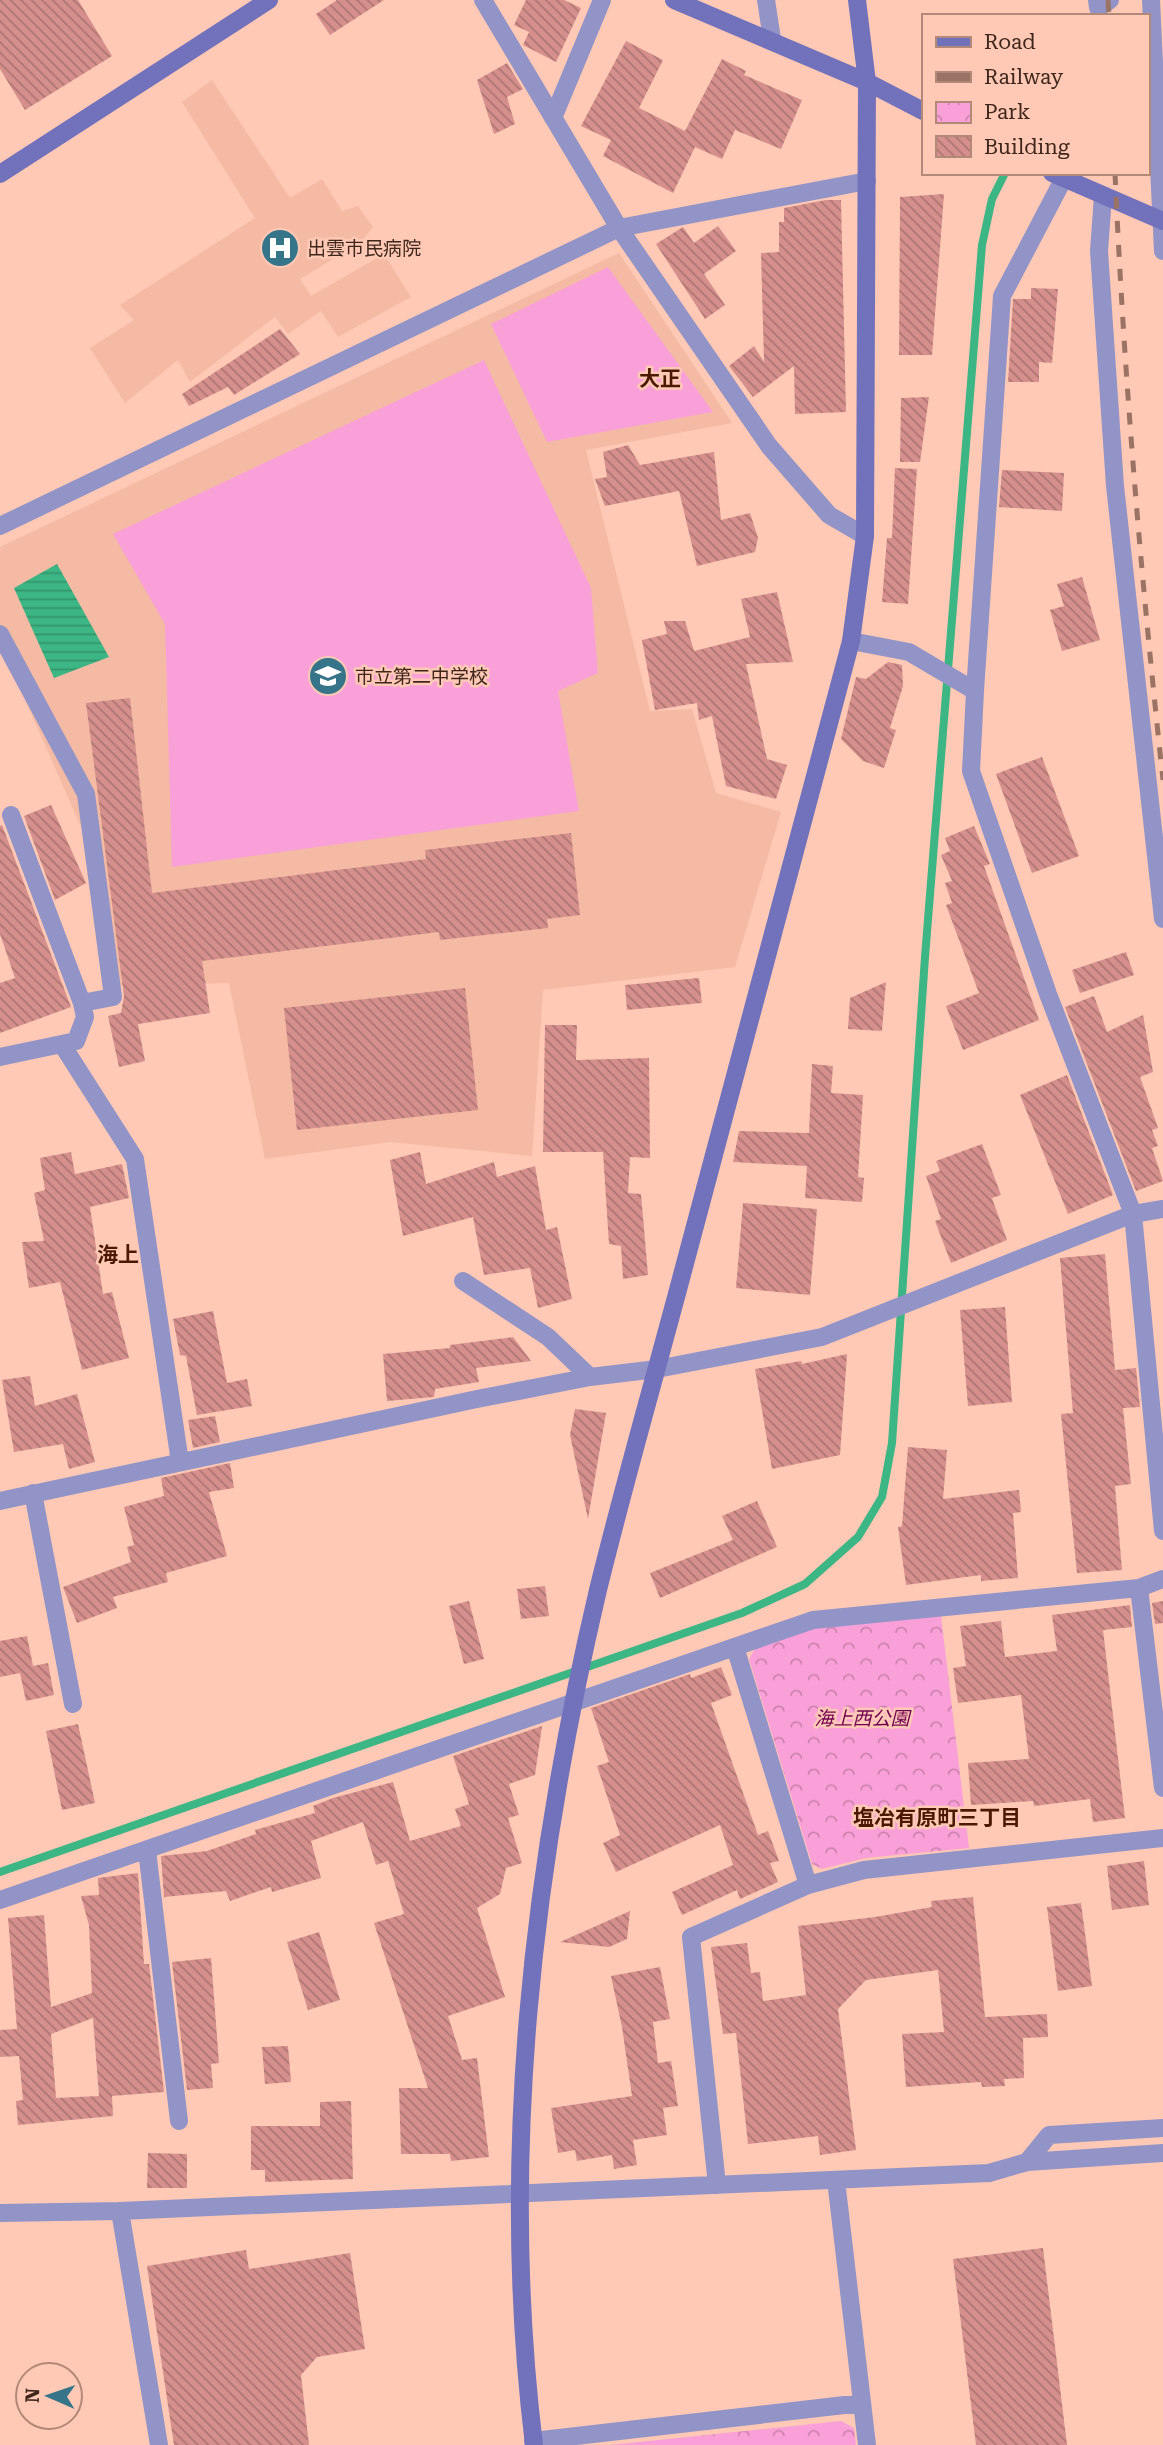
<svg xmlns="http://www.w3.org/2000/svg" width="1163" height="2445" font-family="'Roboto Serif','Noto Sans JP',serif">
<defs>
<pattern id="park-crowns" width="20" height="18" patternUnits="userSpaceOnUse" patternTransform="scale(1.75)"><rect width="20" height="18" fill="#faa0d8"/><path d="M2 6a3 3 0 1 1 6 0M12 15a3 3 0 1 1 6 0" fill="none" stroke="#cc82ae"/></pattern>
<pattern id="water-rules" width="6" height="5" patternUnits="userSpaceOnUse" patternTransform="scale(1.75)"><rect width="6" height="5" fill="#3cb684"/><path d="M0 2.5h6" fill="none" stroke="#34946b"/></pattern>
<pattern id="building-back-hatch" width="6" height="6" patternUnits="userSpaceOnUse" patternTransform="scale(1.75)"><rect width="6" height="6" fill="#d5908d"/><path d="M-1 5l2 2M0 0l6 6M5-1l2 2" fill="none" stroke="#ae7572"/></pattern>
</defs>
<rect width="100%" height="100%" fill="#ffc9b5"/>
<path fill="#f4baa3" d="M212 80 290 198 322 179 342 211 358 206 373 227 361 242 300 279 311 296 384 254 411 297 338 337 321 311 288 334 275 317 190 382 178 360 125 403 90 348 134 320 120 305 255 218 182 102Z
M619 253 732 423 586 450 650 711 692 709 716 793 781 812 735 967 543 990 532 1156 390 1142 265 1159 229 983 117 986 105 881 0 643V547Z"/>
<path fill="url(#park-crowns)" d="M941 1616 969 1848 866 1858 822 1869 812 1864 749 1659 756 1647 814 1627Z
M841 2421 854 2428 856 2445H610Z"/>
<path fill="#faa0d8" d="M608 267 713 412 547 442 491 324Z
M484 360 591 588 598 673 558 691 579 811 172 867 165 624 113 534Z"/>
<path fill="url(#water-rules)" d="M57 564 109 657 54 678 14 588Z"/>
<g fill="none" stroke-linecap="round" stroke-linejoin="round">
<path stroke="#3cb684" stroke-width="8" d="M0 1872 742 1613 805 1584 858 1537 882 1497 892 1443 925 957 982 245 992 199 1005 173"/>
</g>
<path fill="url(#building-back-hatch)" fill-rule="evenodd" d="M0 0H78L112 56 25 110 0 69Z
M337 0H384L330 35 316 14Z
M526 0H564L581 8 556 62 523 45 529 32 514 25Z
M626 41 663 60 639 108 685 131 722 59 746 71 744 75 802 100 781 149 735 130 722 159 695 147 673 193 603 156 611 140 581 126Z
M507 63 523 89 507 97 515 124 494 134 477 80Z
M944 194 932 355H899L900 197Z
M826 200H841L846 412 795 414 794 366 753 397 729 366 754 346 764 362 761 253 779 252V222H784V208Z
M718 226 736 251 704 274 725 305 705 319 656 244 683 227 694 243Z
M1031 288 1058 289 1052 363 1039 362V382H1008L1013 299H1031Z
M280 329 300 354 234 395 228 387 189 406 182 394Z
M929 397 920 462H900L901 398Z
M628 445 640 465 714 452 721 520 750 513 758 538 755 552 697 566 679 491 605 506 595 479 607 477 603 452Z
M895 468 917 469 908 604 882 602 887 538H892Z
M1002 470 1064 473 1062 511 999 507Z
M1082 577 1100 640 1062 651 1050 610 1064 606 1057 584Z
M777 592 793 662 746 664 767 759 787 765 776 799 726 786 712 716 699 720 697 703 655 710 642 640 667 634 664 621H685L694 651 750 637 741 599Z
M888 662 902 665 903 686 890 728 896 730 884 768 863 761 841 739 856 677 866 679Z
M130 698 152 893 426 859 425 850 571 833 580 915 547 919 548 928 440 940 439 932 202 961 210 1013 138 1024 145 1061 119 1067 108 1016 121 1013 124 996 86 703Z
M1042 757 1079 856 1032 873 996 774Z
M51 805 86 883 55 900 24 816Z
M2 825 71 1007 0 1033V983L15 978 0 934V826Z
M974 826 990 864 984 866 1039 1020 963 1050 946 1006 979 993 946 905 952 903 945 883 952 881 941 855 950 851 945 838Z
M1126 952 1134 975 1080 993 1072 970Z
M699 978 702 1003 627 1010 625 985Z
M886 982 882 1031 848 1029 850 998Z
M465 988 478 1110 297 1130 284 1008Z
M1094 996 1107 1032 1143 1015 1153 1072 1140 1077 1158 1128 1152 1130 1158 1146 1152 1148 1163 1181 1136 1191 1065 1007Z
M545 1025H577L576 1060 649 1058 650 1158 630 1157 628 1193 641 1194 648 1275 623 1279 621 1246 609 1244 603 1152H543Z
M812 1064 833 1066 831 1093 863 1095 858 1177 864 1178 862 1202 805 1198 807 1166 733 1162 739 1131 809 1133Z
M1067 1075 1113 1195 1068 1214 1020 1095Z
M982 1144 1001 1195 992 1198 1007 1240 951 1263 935 1221 941 1219 926 1176 940 1171 936 1161Z
M71 1152 75 1174 122 1164 129 1198 90 1207 103 1294 112 1292 129 1358 82 1370 60 1282 29 1288 22 1242 44 1241 34 1193 45 1190 40 1158Z
M420 1152 426 1184 494 1162 497 1177 535 1166 546 1230 557 1227 572 1299 538 1308 530 1268 484 1275 473 1217 403 1236 390 1160Z
M743 1203 817 1209 810 1295 736 1288Z
M1105 1254 1115 1370 1136 1368 1140 1407 1123 1408 1131 1484 1115 1486 1122 1570 1077 1573 1061 1414 1073 1413 1060 1258Z
M1005 1307 1012 1402 968 1406 960 1310Z
M213 1311 227 1383 247 1379 252 1406 197 1415 186 1356 180 1355 173 1319Z
M513 1337 531 1361 476 1368 479 1382 435 1389 434 1397 387 1401 383 1354 450 1348V1345Z
M847 1354 840 1455 772 1469 755 1369 801 1361 802 1364Z
M30 1376 35 1406 77 1394 95 1462 69 1469 63 1444 14 1452 2 1380Z
M575 1409 606 1413 588 1519 570 1435Z
M215 1416 220 1442 193 1448 188 1420Z
M908 1447 947 1450 943 1499 1019 1490 1021 1512 1013 1513 1018 1578 981 1581V1575L906 1585 898 1527 902 1526Z
M230 1463 234 1488 209 1492 227 1556 166 1573 168 1582 113 1597 117 1608 77 1623 63 1587 131 1562 127 1547 134 1545 124 1507 164 1496 161 1478Z
M757 1501 777 1547 660 1598 650 1573 733 1540 722 1516Z
M545 1586 549 1616 521 1619 517 1589Z
M469 1601 484 1659 464 1664 449 1606Z
M1163 1601V1623L1155 1624 1152 1603Z
M1130 1605 1132 1627 1103 1630 1125 1818 1093 1822 1090 1799 1034 1806 1033 1801 971 1805 968 1763 1029 1759 1021 1695 958 1703 953 1668 966 1666 960 1626 1001 1621 1005 1657 1057 1651 1052 1615Z
M27 1636 33 1666 48 1663 54 1695 26 1701 20 1673 0 1677V1641Z
M721 1667 732 1695 711 1703 758 1835 768 1831 779 1861 770 1863 778 1882 740 1899 737 1890 682 1915 672 1892 733 1865 720 1825 616 1872 603 1843 620 1835 597 1766 609 1762 591 1708 690 1674 691 1678Z
M78 1724 95 1803 62 1810 46 1731Z
M542 1726 535 1775 509 1784 519 1815 508 1818 522 1863 506 1868 500 1894 477 1908 505 1997 448 2016 462 2060 477 2058 489 2157 451 2161 450 2154H401L399 2088H428L374 1923 404 1914 388 1861 376 1865 363 1822 311 1841 321 1878 272 1892 271 1887 230 1901 226 1891 164 1897 161 1856 207 1851 256 1834 255 1830 315 1813 313 1806 333 1798 393 1782 410 1841 461 1826 455 1809 469 1804 453 1756Z
M1144 1861 1149 1905 1112 1910 1107 1866Z
M138 1873 144 1964H149L164 2092 112 2096 113 2116 18 2125 16 2101 23 2100 19 2056 0 2057V2030L17 2029 8 1918 44 1915 51 2007 92 1993 89 1925 81 1896 99 1895 98 1878ZM93 2018 99 2096 56 2098 51 2034Z
M973 1897 985 2017 1047 2014 1048 2037 1023 2038 1024 2078 1004 2079 1005 2086 982 2087 981 2082 906 2087 902 2034 944 2032 938 1970 866 1980 838 2009 856 2150 820 2155 818 2136 748 2144 736 2033 723 2034 711 1947 747 1943 751 1973 760 1972 763 2001 806 1995 798 1926 875 1917 932 1907 931 1901Z
M1081 1903 1092 1986 1058 1991 1047 1907Z
M630 1911 627 1939 609 1947 560 1942Z
M319 1932 340 2000 308 2010 287 1942Z
M211 1958 219 2063 211 2064 213 2088 187 2090 172 1962Z
M660 1967 670 2019 653 2022 658 2063 671 2061 678 2106 663 2108 667 2135 633 2140 637 2165 614 2169 612 2155 577 2161 575 2150 558 2153 551 2108 632 2096 622 2027 611 1976Z
M288 2046 291 2082 265 2084 262 2047Z
M351 2101 353 2179 265 2182V2170H251V2126H320V2102Z
M148 2153 187 2154V2188H147Z
M1043 2248 1067 2445H976L953 2259Z
M246 2250 249 2269 350 2253 365 2349 317 2357 301 2375 309 2445H174L147 2266Z"/>
<g fill="none" stroke-linecap="round" stroke-linejoin="round">
<path stroke="#9294c7" stroke-width="18" d="M483 0 619 228 769 446 829 515 865 536
M766 0 772 39
M1097 0 1098 8 1110 0
M1151 0 1163 251
M553 118 602 0
M1103 196 1099 251 1115 486 1163 919
M0 526 619 228 867 181
M0 634 86 794 113 997 82 1003 85 1017 76 1041 0 1057
M851 641 909 652 975 691 971 771 1048 994 1133 1214 1163 1531
M975 691 1002 296 1064 178
M11 815 82 1003
M63 1046 135 1159 180 1462
M463 1281 548 1337 590 1377
M33 1493 73 1704
M0 1501 477 1399 590 1377 657 1369 822 1337 1133 1214 1163 1209
M1139 1588 1163 1788
M735 1647 808 1885
M147 1850 179 2121
M0 1900 813 1620 1139 1588 1163 1579
M1027 2162 1049 2135 1163 2128
M836 2180 867 2445
M717 2185 691 1937 808 1885 864 1870 1163 1838
M120 2211 159 2445
M0 2213 120 2211 989 2173 1027 2162 1163 2153
M533 2441 862 2403"/>
<path stroke="#7272bc" stroke-width="18" d="M674 0 867 82 923 111
M1052 173 1163 221
M0 174 269 0
M534 2445C499 2159 532 1870 598 1590 623 1488 652 1387 679 1286 737 1071 794 856 851 641L865 536 867 82 857 0"/>
<path stroke="#9a7364" stroke-width="5" stroke-dasharray="12 12" stroke-linecap="butt" d="M1108 0 1109 16
M1115 173C1124 376 1141 578 1163 780"/>
</g>
<defs>
<symbol id="hospital-disc" viewBox="-11 -11 22 22"><circle r="9.5" fill="#357489" stroke="#ffc9b5"/><path d="M-5-5h3v3.5h4V-5h3V5h-3V1.5h-4V5h-3Z" fill="#fff"/></symbol>
<symbol id="school-disc" viewBox="-11 -11 22 22"><circle r="9.5" fill="#357489" stroke="#ffc9b5"/><path d="M0-5L7-2L0 1L-7-2ZM-4 1L0 2.5L4 1V4Q0 6-4 4Z" fill="#fff"/></symbol>
</defs>
<g fill-rule="evenodd">
<use href="#hospital-disc" x="258" y="226" width="44" height="44"/>
<use href="#school-disc" x="306" y="654" width="44" height="44"/>
</g>
<g text-anchor="middle" dominant-baseline="central" stroke-width="5" stroke-linejoin="round" paint-order="stroke">
<g font-size="19" fill="#3f261c" stroke="#ffc9b5" text-anchor="start">
<text x="307" y="248">出雲市民病院</text>
<text x="355" y="676">市立第二中学校</text>
</g>
<g font-size="19" font-style="italic" fill="#6e0153" stroke="#ffc9b5">
<text x="862" y="1718">海上西公園</text>
</g>
<g font-size="21" font-weight="bold" fill="#4b1801" stroke="#ffc9b5">
<text x="660" y="379">大正</text>
<text x="118" y="1255">海上</text>
<text x="937" y="1818">塩冶有原町三丁目</text>
</g>
</g>
<rect x="922" y="14" width="228" height="161" fill="#ffc9b5" stroke="#b28878" stroke-width="2"/>
<rect x="936" y="37" width="35" height="10" fill="#7272bc" stroke="#b28878" stroke-width="2"/>
<text x="984" y="49" font-size="21" fill="#3f261c">Road</text>
<rect x="936" y="72" width="35" height="10" fill="#9a7364" stroke="#b28878" stroke-width="2"/>
<text x="984" y="84" font-size="21" fill="#3f261c">Railway</text>
<rect x="936" y="102" width="35" height="21" fill="url(#park-crowns)" stroke="#b28878" stroke-width="2"/>
<text x="984" y="119" font-size="21" fill="#3f261c">Park</text>
<rect x="936" y="136" width="35" height="21" fill="url(#building-back-hatch)" stroke="#b28878" stroke-width="2"/>
<text x="984" y="154" font-size="21" fill="#3f261c">Building</text>
<g transform="translate(49 2396) rotate(272)"><circle r="33" fill="#ffc9b5" stroke="#b28878" stroke-width="2"/>
<path d="M0-5L12 26L0 18L-12 26Z" fill="#357489"/>
<text y="-10" font-size="19" font-weight="bold" text-anchor="middle" fill="#3f261c">N</text>
</g>
</svg>
